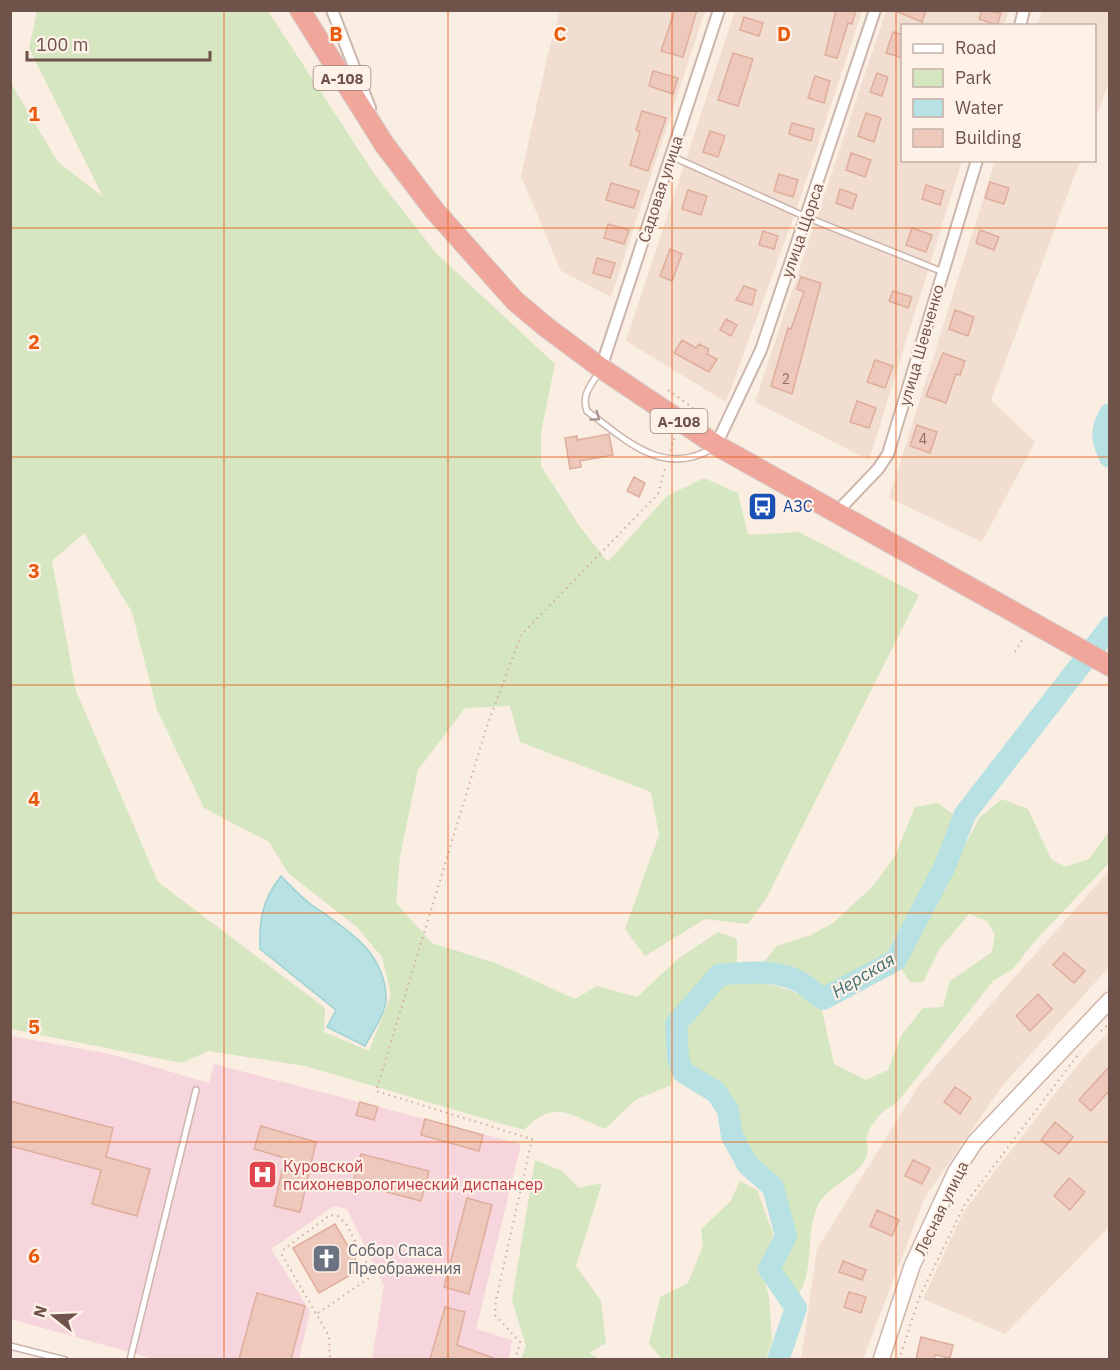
<svg xmlns="http://www.w3.org/2000/svg" width="1120" height="1370" font-family="'IBM Plex Sans',sans-serif">
<rect width="100%" height="100%" fill="#faede1"/>
<path fill="#f1ded0" d="M560 11H705L611 297 561 271 521 176 547 58Z
M735 11H862L797 208 726 402 626 341Z
M886 11H1009L1004 25 902 26V160L962 161 869 460 755 402Z
M1042 11H1109V81L1095 121 1094 26 1037 25Z
M995 161H1080L991 400 1035 442 982 542 889 498Z
M1109 871V967L1003 1085 925 1197 863 1359 801 1360 817 1249 919 1085Z
M1109 1032V1227L1005 1334 923 1299 964 1211 1084 1057Z"/>
<path fill="#f7d5dd" d="M10 1036 110 1054 209 1083 214 1064 521 1144 476 1329 512 1340 509 1359H372L384 1286 347 1209 334 1206 271 1249 310 1311 299 1359H154L11 1319Z"/>
<path fill="#d5e6c1" fill-rule="evenodd" d="M37 11H268L375 175 436 253 555 364 541 432V466L580 527 608 562 667 496 704 478 738 493 748 535 799 532 919 595 767 897 748 924 705 919 645 956 625 929 659 835 651 792 520 742 510 706 465 708 418 770 400 856 396 903 432 943 498 964 575 999 597 986 637 997 679 958 718 932 737 939V962L715 972 667 1027 672 1068 671 1085 635 1100 605 1129C569 1115 555 1098 524 1130L305 1066 208 1051 182 1063 11 1029 12 85 58 162 103 197 29 48ZM84 533 132 612 157 710 204 808 269 842 289 874 357 927 382 957 391 995 369 1051 324 1032 325 1008 158 882 76 691 52 561Z
M1002 799 1028 809 1051 859 1065 867 1089 859 1109 831V863L1034 942 1013 969 993 981 896 1104C884 1108 871 1123 867 1136 865 1142 869 1149 867 1155 859 1178 826 1185 817 1207 805 1236 815 1270 798 1295L784 1280 778 1266 792 1236 779 1185 752 1161 740 1135 736 1110 725 1094 706 1076 688 1066 683 1026 722 981C763 982 785 984 821 1006L834 1064 866 1080 888 1070 901 1036 923 1008 943 1007 950 981 992 952 995 935 987 921 969 914 940 948 923 982H910L900 967 980 817Z
M938 803 954 815 941 857 886 954 835 987 821 991 807 975 762 964 777 946 811 935 833 923 872 887 894 858 915 807Z
M535 1160 562 1171 579 1188 602 1183 576 1266 601 1301 606 1343 589 1353 599 1359H521L526 1346 512 1300Z
M740 1181 757 1190 773 1234 761 1268 769 1297 772 1341 766 1359H662L649 1344 660 1297 688 1283 703 1246 701 1229 730 1202Z"/>
<path fill="#b7e1e2" stroke="#9ed2d3" stroke-width="1.5" d="M281 876C291 886 300 897 312 905 345 929 383 949 386 995 388 1011 372 1032 365 1046L327 1027 336 1010 260 949C259 920 262 900 281 876Z"/>
<g fill="none" stroke-linecap="round" stroke-linejoin="round">
<path stroke="#b7e1e2" stroke-width="22" d="M1110 414C1100 431 1102 440 1110 457
M778 1360 796 1308 769 1269 786 1236 773 1187 748 1165 732 1136 728 1110 716 1092 683 1072 678 1058 676 1024 719 975C743 972 778 969 800 982 808 986 815 994 823 999L896 960 945 866 965 814 1110 627"/>
</g>
<path fill="#eec8ba" stroke="#dfad9c" stroke-width="1.5" d="M675 10H697L683 57 661 51Z
M836 10H856L852 24 848 23 837 58 825 55Z
M893 10H926L922 22Z
M982 10 1001 13 997 25 979 19Z
M744 17 763 23 759 36 740 30Z
M893 32 903 35V58L886 53Z
M733 53 753 59 738 106 718 100Z
M653 71 678 78 673 94 649 86Z
M877 73 888 77 882 96 870 92Z
M815 76 830 81 824 103 808 98Z
M642 111 666 118 648 171 630 165 640 132 636 130Z
M866 113 881 118 874 142 858 136Z
M792 123 814 129 811 141 789 134Z
M710 131 725 136 718 157 703 152Z
M851 153 871 160 865 177 846 170Z
M779 174 798 180 793 197 774 191Z
M990 182 1009 188 1004 204 985 198Z
M611 183 639 191 634 208 606 200Z
M926 185 944 191 940 205 922 199Z
M840 189 857 195 852 209 836 203Z
M688 190 707 196 701 215 682 209Z
M608 224 629 230 624 244 604 238Z
M912 228 932 235 926 252 906 245Z
M980 230 999 237 994 250 976 243Z
M763 231 778 236 774 249 759 245Z
M670 249 682 254 672 281 660 276Z
M597 258 615 263 610 278 593 273Z
M801 277 821 283 792 394 771 386 788 328 791 329 804 292 797 289Z
M744 286 756 290 752 305 736 300Z
M893 291 912 297 908 308 889 301Z
M955 310 974 317 968 336 949 329Z
M726 319 737 325 731 336 720 330Z
M682 340 696 348 699 344 709 349 707 354 717 359 709 372 674 353Z
M943 353 965 361 960 375 956 374 946 403 926 396Z
M875 360 893 366 885 388 867 382Z
M857 401 876 408 869 428 850 422Z
M917 425 937 432 930 453 910 446Z
M609 434 613 455 580 461 581 467 570 469 565 438 577 436V440Z
M634 477 645 483 639 497 627 491Z
M1064 953 1085 971 1074 983 1053 965Z
M1038 994 1052 1009 1030 1031 1016 1016Z
M1110 1066V1090L1091 1111 1079 1100Z
M955 1087 971 1098 960 1114 944 1102Z
M10 1101 113 1128 106 1157 150 1169 137 1216 92 1204 101 1170 10 1146Z
M360 1102 378 1107 374 1120 356 1115Z
M425 1119 483 1135 479 1151 421 1135Z
M1055 1122 1073 1137 1059 1154 1041 1140Z
M261 1126 316 1142 300 1212 274 1206 285 1158 254 1149Z
M361 1154 429 1171 421 1201 353 1183Z
M913 1160 930 1168 922 1184 905 1176Z
M1069 1178 1085 1192 1070 1210 1054 1196Z
M467 1198 492 1205 469 1294 444 1287Z
M877 1210 899 1220 892 1236 870 1226Z
M335 1224 361 1269 319 1293 293 1248Z
M843 1261 866 1270 862 1280 839 1272Z
M849 1292 866 1297 861 1313 844 1307Z
M257 1293 305 1306 291 1359H239Z
M445 1307 465 1312 457 1345 496 1359H430Z
M921 1337 953 1345 950 1358 935 1355 934 1359H916Z"/>
<g fill="none" stroke-linecap="round" stroke-linejoin="round">
<defs>
<path id="lane" d="M671 156 806 217 943 272
M599 372C591 385 581 395 587 411 626 440 663 478 713 448
M10 1346 65 1360
M130 1360 196 1090"/>
<path id="street" d="M332 10 370 108
M1020 26 1024 10
M601 368 719 10
M716 445 761 350 875 10
M835 514 878 469 888 454 977 160"/>
<path id="secondary" d="M881 1360 912 1266 956 1171 975 1142 1110 1000"/>
<path id="highway" d="M300 10 384 144 434 210 515 301 546 327 601 368 716 445 1110 666"/>
</defs>
<use href="#lane" stroke="#ccb6ac" stroke-width="8"/>
<use href="#street" stroke="#ccb6ac" stroke-width="14"/>
<use href="#secondary" stroke="#cfb5a9" stroke-width="18"/>
<use href="#highway" stroke="#d4cbc9" stroke-width="22"/>
<path stroke="#d2ac9e" stroke-width="2" stroke-dasharray="1.5 4.5" stroke-linecap="butt" d="M668 390 693 408
M670 451 675 436
M1015 652 1024 637
M1101 1031 1110 1023
M318 1313 368 1279 370 1269 346 1224 338 1216 330 1215 284 1249 282 1255 329 1336 330 1360
M515 1360 520 1342 495 1315 496 1300 532 1139 376 1091 486 729 521 635 658 494 666 465
M899 1360 919 1298 965 1204 1080 1052"/>
<use href="#lane" stroke="#fff" stroke-width="5"/>
<use href="#street" stroke="#fff" stroke-width="10"/>
<use href="#secondary" stroke="#fff" stroke-width="15"/>
<use href="#highway" stroke="#f1a69b" stroke-width="20"/>
</g>
<defs><path id="oneway-chevron" d="M-2-3.5L2.5 0L-2 3.5" fill="none" stroke-width="1.6" stroke-linecap="round" stroke-linejoin="round" transform="scale(1.5)"/></defs>
<use stroke="#a99792" href="#oneway-chevron" transform="translate(596 417) rotate(36)"/>
<path fill="none" stroke="#e8590c" stroke-width="1.5" stroke-opacity="0.55" d="M224 10V1360M448 10V1360M672 10V1360M896 10V1360M10 228H1110M10 457H1110M10 685H1110M10 913H1110M10 1142H1110"/>
<defs>
<symbol id="bus-square" viewBox="-11 -11 22 22"><rect x="-9" y="-9" width="18" height="18" rx="4" fill="#1a4fb4" stroke="#fef1e7"/><path d="M-5-6H5V4H4V6H2V4H-2V6H-4V4H-5ZM-3.5-4V0h7V-4ZM-3.5 1.2v1.5H-2V1.2ZM2 1.2v1.5H3.5V1.2Z" fill="#fff"/></symbol>
<symbol id="hospital-square" viewBox="-11 -11 22 22"><rect x="-9" y="-9" width="18" height="18" rx="4" fill="#e0444e" stroke="#fef1e7"/><path d="M-5-5h3v3.5h4V-5h3V5h-3V1.5h-4V5h-3Z" fill="#fff"/></symbol>
<symbol id="church-square" viewBox="-11 -11 22 22"><rect x="-9" y="-9" width="18" height="18" rx="4" fill="#6b7280" stroke="#fef1e7"/><path d="M-1.2-6h2.4v3.5h3.3v2.4h-3.3V6h-2.4V-.1h-3.3v-2.4h3.3Z" fill="#fff"/></symbol>
</defs>
<g fill-rule="evenodd">
<use href="#bus-square" x="746" y="490" width="33" height="33"/>
<use href="#hospital-square" x="246" y="1158" width="33" height="33"/>
<use href="#church-square" x="310" y="1242" width="33" height="33"/>
</g>
<g text-anchor="middle" dominant-baseline="central" stroke-width="4.5" stroke-linejoin="round" paint-order="stroke">
<g font-size="14" fill="#8f7066">
<text x="786" y="379">2</text>
<text x="923" y="439">4</text>
</g>
<g fill="#fef1e7" stroke="#9a8279" stroke-width="1.5">
<rect x="313.5" y="66" width="57" height="24" rx="4.5"/>
<rect x="650.5" y="409" width="57" height="24" rx="4.5"/>
</g>
<g font-size="15" font-weight="bold" fill="#6f524a">
<text x="342" y="78">А-108</text>
<text x="679" y="421">А-108</text>
</g>
<g font-size="16" fill="#6f524a" stroke="#fef1e7">
<text transform="translate(660 189) rotate(-72)">Садовая улица</text>
<text transform="translate(802 230) rotate(-71)">улица Щорса</text>
<text transform="translate(921 345) rotate(-74)">улица Шевченко</text>
<text transform="translate(941 1208) rotate(-64)">Лесная улица</text>
</g>
<g font-size="16" fill="#164399" stroke="#fef1e7" text-anchor="start">
<text x="783" y="506">АЗС</text>
</g>
<g font-size="16" fill="#be3a42" stroke="#fef1e7" text-anchor="start">
<text x="283" y="1166">Куровской<tspan x="283" dy="18">психоневрологический диспансер</tspan></text>
</g>
<g font-size="16" fill="#5b616d" stroke="#fef1e7" text-anchor="start">
<text x="348" y="1250">Собор Спаса<tspan x="348" dy="18">Преображения</tspan></text>
</g>
<g font-size="18" font-style="italic" fill="#407274" stroke="#fef1e7">
<text transform="translate(863 975) rotate(-31)">Нерская</text>
</g>
</g>
<g font-size="20" text-anchor="middle" font-weight="bold" fill="#e8590c" stroke="#fef1e7" stroke-width="4.5" stroke-linejoin="round" paint-order="stroke">
<text x="336" y="41">B</text>
<text x="560" y="41">C</text>
<text x="784" y="41">D</text>
<text x="34" y="121">1</text>
<text x="34" y="349">2</text>
<text x="34" y="578">3</text>
<text x="34" y="806">4</text>
<text x="34" y="1034">5</text>
<text x="34" y="1263">6</text>
</g>
<rect width="1120" height="1370" fill="none" stroke="#6f524a" stroke-width="24"/>
<rect x="901" y="24" width="195" height="138" fill="#fef1e7" stroke="#c5b1a8" stroke-width="1.5"/>
<rect x="913" y="44" width="30" height="9" fill="#ffffff" stroke="#c5b1a8" stroke-width="1.5"/>
<text x="955" y="54" font-size="18" fill="#6f524a">Road</text>
<rect x="913" y="69" width="30" height="18" fill="#d5e6c1" stroke="#c5b1a8" stroke-width="1.5"/>
<text x="955" y="84" font-size="18" fill="#6f524a">Park</text>
<rect x="913" y="99" width="30" height="18" fill="#b7e1e2" stroke="#c5b1a8" stroke-width="1.5"/>
<text x="955" y="114" font-size="18" fill="#6f524a">Water</text>
<rect x="913" y="129" width="30" height="18" fill="#eec8ba" stroke="#c5b1a8" stroke-width="1.5"/>
<text x="955" y="144" font-size="18" fill="#6f524a">Building</text>
<g transform="translate(54 1316) rotate(288)" stroke="#fef1e7" stroke-width="4.5" paint-order="stroke">
<path d="M0-4.5L10 22L0 15L-10 22Z" fill="#6f524a"/>
<text y="-9" font-size="16" font-weight="bold" text-anchor="middle" fill="#6f524a">N</text>
</g>
<path d="M27 51v9h183v-9" fill="none" stroke="#6f524a" stroke-width="3"/>
<text x="36" y="51" font-size="18" fill="#6f524a" stroke="#fef1e7" stroke-width="4.5" paint-order="stroke">100 m</text>
</svg>
